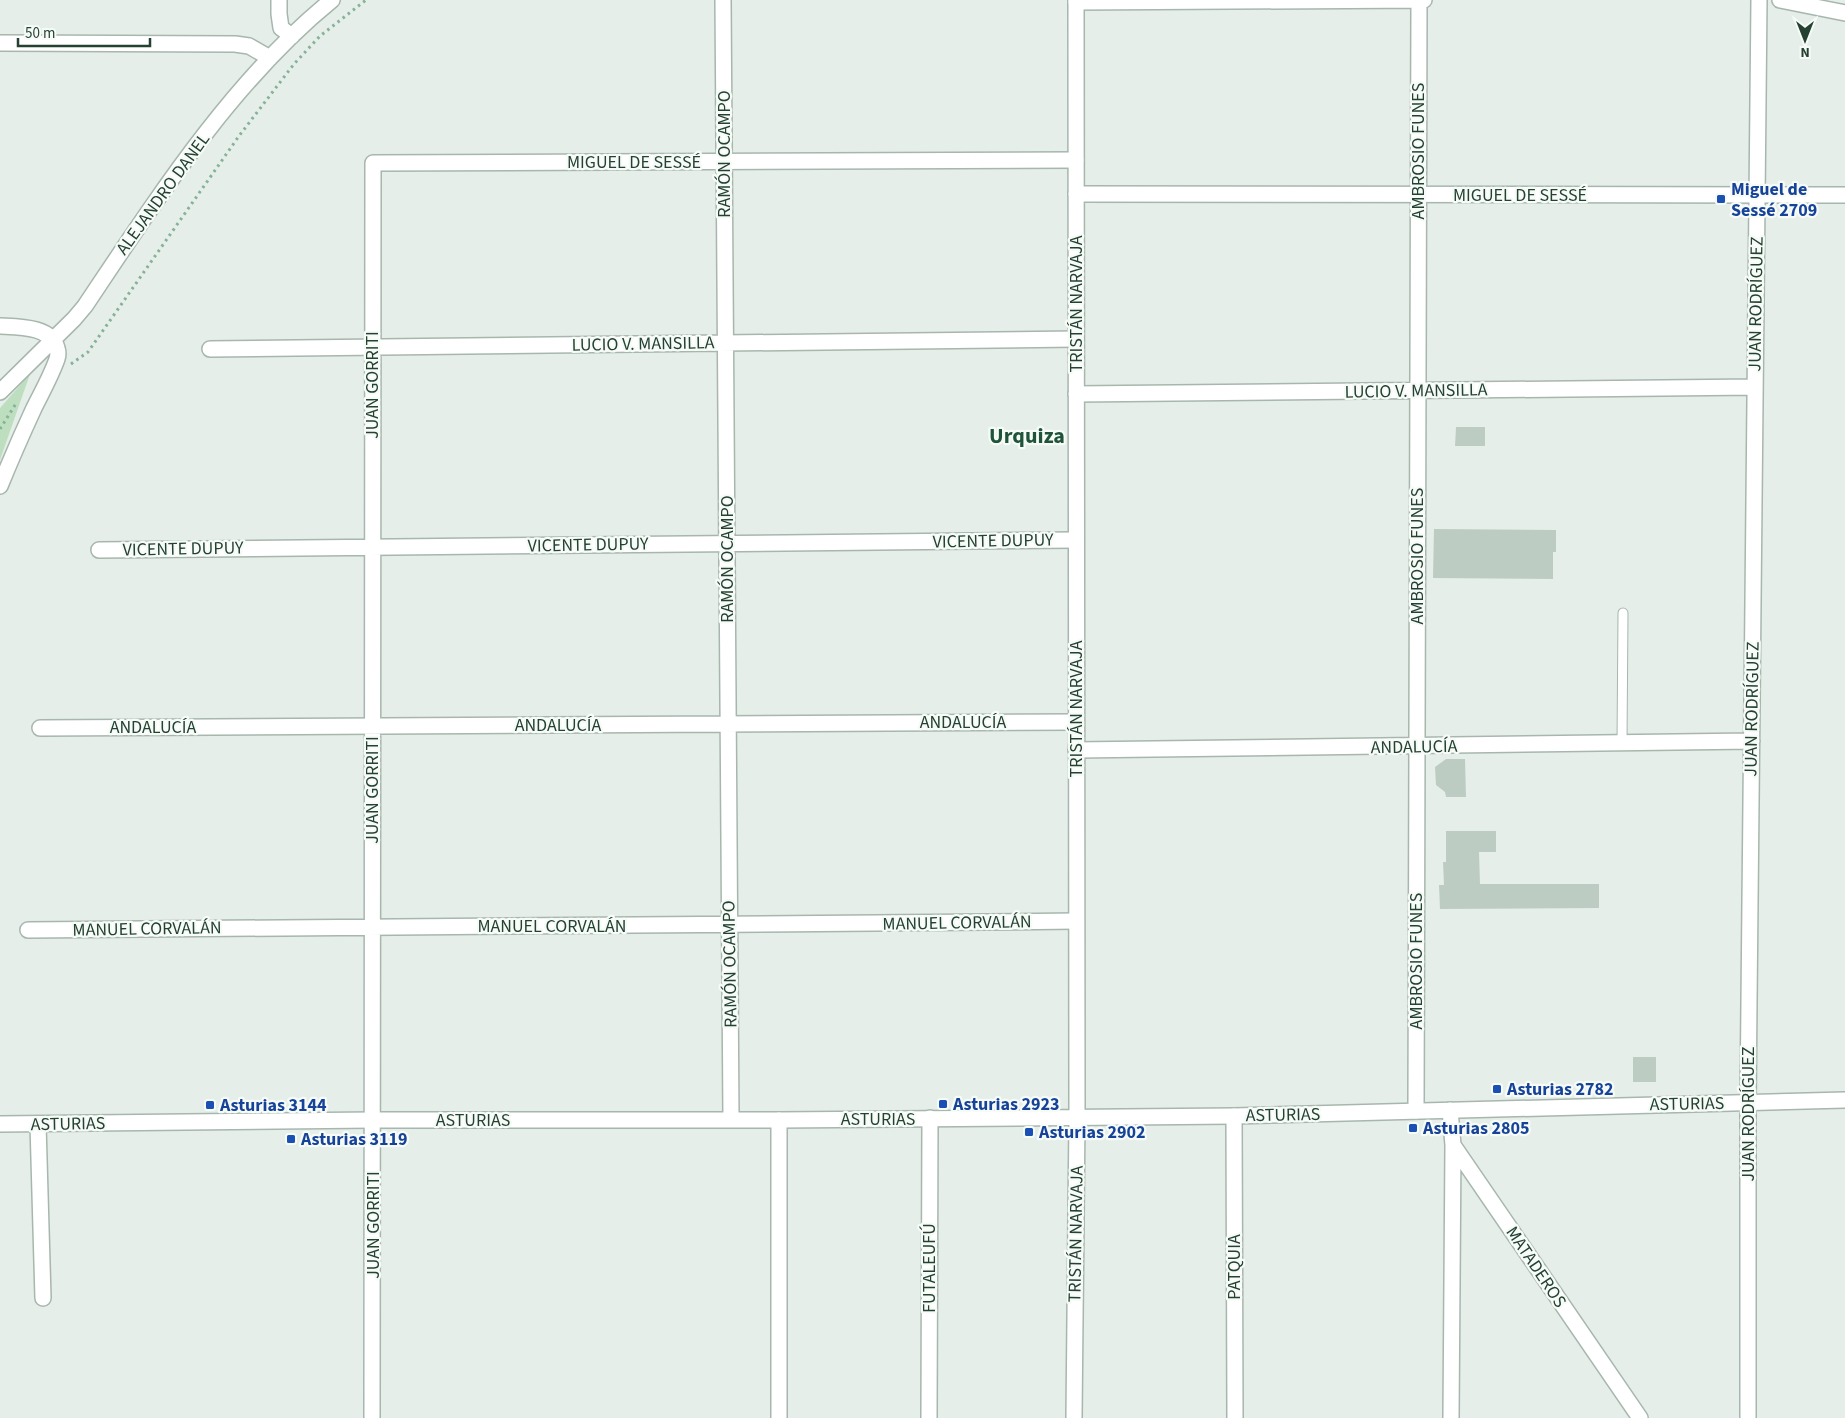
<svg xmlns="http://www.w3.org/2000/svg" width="1845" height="1418" font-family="'Source Sans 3',sans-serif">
<rect width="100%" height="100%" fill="#e5eee8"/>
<path fill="#bedfbf" d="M30 374 0 460V408Z"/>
<path fill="#bdccc3" d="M1456 427H1485V446H1455Z
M1434 529 1556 530V552H1553V579L1433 578Z
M1446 759H1465L1466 797H1446L1445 792 1436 785 1435 767Z
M1446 831H1496V852H1479L1480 884H1599V908L1440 909 1439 885H1444L1443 862H1446Z
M1633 1057H1656V1082H1633Z"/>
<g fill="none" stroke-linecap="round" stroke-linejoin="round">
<defs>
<path id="service" d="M1622 743 1623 613"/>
<path id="minor" d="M279 0V14L281 28 292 36
M723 0 731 1119
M1780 0 1845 13
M1076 2 1424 0
M0 43 235 44 249 46 270 58
M1076 194 1845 195
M0 326C18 327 51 326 57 348 58 351 58 356 57 359 51 376 42 392 34 408 22 434 11 459 0 486
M210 349 1076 339
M0 392 74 319 85 306C156 200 232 81 332 0
M1076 394 1755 387
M99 550 1076 540
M40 728 1076 722
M1076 750 1752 741
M28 930C378 926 727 926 1076 921
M1450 1110 1453 1145 1451 1418
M1416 1111 1419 0
M1234 1116 1235 1418
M779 1120V1418
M38 1124 43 1298
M1453 1145 1640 1418
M372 1418 373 163 1076 160
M929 1418 930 1118
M1074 1418 1077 1117
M1748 1418V1103L1759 0"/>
<path id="tertiary" d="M1076 0 1077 1117
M0 1124 373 1120H779L1234 1116 1845 1100"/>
</defs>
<use href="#service" stroke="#a7b7ae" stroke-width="11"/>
<use href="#minor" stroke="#a7b7ae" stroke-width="18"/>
<use href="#tertiary" stroke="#a7b7ae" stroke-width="18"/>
<path stroke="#85b299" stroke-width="3" stroke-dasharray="2.5 4" stroke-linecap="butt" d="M71 364 88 352 239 136 294 64 320 36 366 0
M0 429 17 402"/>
<use href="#service" stroke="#fff" stroke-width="9"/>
<use href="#minor" stroke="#fff" stroke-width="15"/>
<use href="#tertiary" stroke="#fff" stroke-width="15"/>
</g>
<g fill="#1a4fb4" stroke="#f6fbf7" stroke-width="2">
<rect x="1716" y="194" width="10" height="10" rx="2.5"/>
<rect x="1492" y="1084" width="10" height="10" rx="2.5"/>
<rect x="938" y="1099" width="10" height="10" rx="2.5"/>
<rect x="205" y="1100" width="10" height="10" rx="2.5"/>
<rect x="1408" y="1123" width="10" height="10" rx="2.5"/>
<rect x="1024" y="1127" width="10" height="10" rx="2.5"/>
<rect x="286" y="1134" width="10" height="10" rx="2.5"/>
</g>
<g text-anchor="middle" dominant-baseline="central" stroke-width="4.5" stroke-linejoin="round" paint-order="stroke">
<g font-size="18" fill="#244132" stroke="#f6fbf7">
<text transform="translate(1418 151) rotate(-90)">AMBROSIO FUNES</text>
<text transform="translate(724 154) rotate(-90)">RAMÓN OCAMPO</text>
<text x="634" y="162">MIGUEL DE SESSÉ</text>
<text transform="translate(163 194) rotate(-54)">ALEJANDRO DANEL</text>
<text x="1520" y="195">MIGUEL DE SESSÉ</text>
<text transform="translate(1076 304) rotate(-90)">TRISTÁN NARVAJA</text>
<text transform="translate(1756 304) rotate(-89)">JUAN RODRÍGUEZ</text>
<text transform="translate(643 344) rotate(-1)">LUCIO V. MANSILLA</text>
<text transform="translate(372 385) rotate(-90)">JUAN GORRITI</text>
<text transform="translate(1416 391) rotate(-1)">LUCIO V. MANSILLA</text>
<text transform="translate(993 541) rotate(-1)">VICENTE DUPUY</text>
<text transform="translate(588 545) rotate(-1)">VICENTE DUPUY</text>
<text transform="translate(183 549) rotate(-1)">VICENTE DUPUY</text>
<text transform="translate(1417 556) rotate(-90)">AMBROSIO FUNES</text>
<text transform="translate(727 559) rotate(-90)">RAMÓN OCAMPO</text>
<text transform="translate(1076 709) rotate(-90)">TRISTÁN NARVAJA</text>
<text transform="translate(1752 709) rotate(-89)">JUAN RODRÍGUEZ</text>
<text x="963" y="722">ANDALUCÍA</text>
<text x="558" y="725">ANDALUCÍA</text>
<text x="153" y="727">ANDALUCÍA</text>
<text transform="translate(1414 747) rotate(-1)">ANDALUCÍA</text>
<text transform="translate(372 790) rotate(-90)">JUAN GORRITI</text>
<text transform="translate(957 923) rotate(-1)">MANUEL CORVALÁN</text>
<text x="552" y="926">MANUEL CORVALÁN</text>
<text transform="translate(147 929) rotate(-1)">MANUEL CORVALÁN</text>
<text transform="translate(1416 961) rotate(-90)">AMBROSIO FUNES</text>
<text transform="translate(730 964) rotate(-91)">RAMÓN OCAMPO</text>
<text transform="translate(1687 1104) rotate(-1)">ASTURIAS</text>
<text transform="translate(1748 1114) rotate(-90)">JUAN RODRÍGUEZ</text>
<text transform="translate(1283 1115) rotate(-1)">ASTURIAS</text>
<text x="878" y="1119">ASTURIAS</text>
<text x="473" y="1120">ASTURIAS</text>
<text transform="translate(68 1124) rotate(-1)">ASTURIAS</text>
<text transform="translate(373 1225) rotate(-90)">JUAN GORRITI</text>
<text transform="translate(1076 1234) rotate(-89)">TRISTÁN NARVAJA</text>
<text transform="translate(1234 1267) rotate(-90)">PATQUIA</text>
<text transform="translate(1536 1267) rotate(56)">MATADEROS</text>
<text transform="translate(929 1268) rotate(-90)">FUTALEUFÚ</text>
</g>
<g font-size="18" font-weight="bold" fill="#164399" stroke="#f6fbf7" text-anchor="start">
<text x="1731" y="189">Miguel de<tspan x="1731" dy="21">Sessé 2709</tspan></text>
<text x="1507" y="1089">Asturias 2782</text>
<text x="953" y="1104">Asturias 2923</text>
<text x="220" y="1105">Asturias 3144</text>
<text x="1423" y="1128">Asturias 2805</text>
<text x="1039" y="1132">Asturias 2902</text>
<text x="301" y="1139">Asturias 3119</text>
</g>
<g font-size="22" font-weight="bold" fill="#1f543a" stroke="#f6fbf7">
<text x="1027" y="436">Urquiza</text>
</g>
</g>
<g transform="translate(1805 40) rotate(180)" stroke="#f6fbf7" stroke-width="4" paint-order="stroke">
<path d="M0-4L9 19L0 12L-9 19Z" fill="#244132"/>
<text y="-8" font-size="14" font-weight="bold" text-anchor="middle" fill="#244132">N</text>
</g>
<path d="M18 38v8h132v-8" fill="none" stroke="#244132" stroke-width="2.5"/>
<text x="25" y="38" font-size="15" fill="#244132" stroke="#f6fbf7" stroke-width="4" paint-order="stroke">50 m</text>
</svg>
